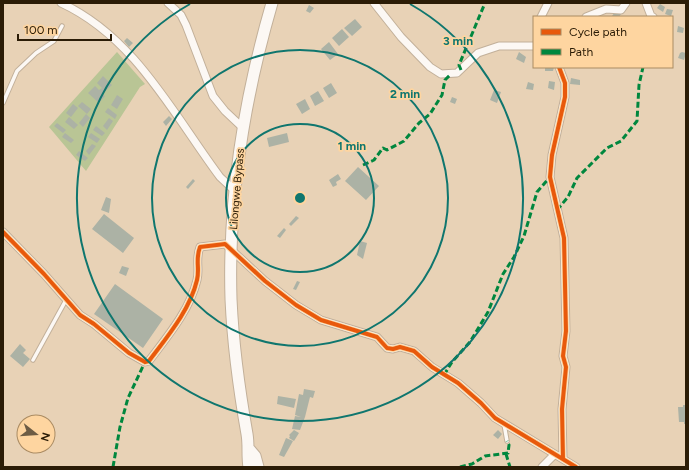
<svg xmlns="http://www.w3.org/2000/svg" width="689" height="470" font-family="Figtree,sans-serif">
<rect width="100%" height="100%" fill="#e8d2b6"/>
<path fill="#b9c595" d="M117 52 145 84 140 87 86 171 49 127Z"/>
<path fill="#acb2a5" d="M660 4 665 7 663 12 657 8Z
M309 5 314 8 310 13 306 11Z
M667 9 673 10 671 16 665 14Z
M615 12 621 14 619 17 612 16Z
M355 19 362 27 352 36 344 28Z
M678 26 684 28 683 33 677 32Z
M342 29 349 37 339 46 332 38Z
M127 38 133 43 129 47 124 41Z
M329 42 338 54 330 60 321 49Z
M519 52 526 57 524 63 516 59Z
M682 52 686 53 684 60 678 58 680 53Z
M545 67H554L553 71H545Z
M103 76 112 85 102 94 105 96 99 103 88 93 95 86 99 90 102 88 97 83Z
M571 78 580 80V85L570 84Z
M549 81 555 82 554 90 548 88Z
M528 82 534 84 533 90 526 89Z
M331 83 337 93 329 98 323 88Z
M494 90 501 92 497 103 490 100Z
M318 91 324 101 315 106 310 96Z
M117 95 123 99 117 109 111 105Z
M452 97 457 99 455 104 450 102Z
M305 99 310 109 302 114 296 104Z
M82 102 91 109 87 114 78 106Z
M73 104 78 108 71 117 66 113Z
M108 108 117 115 115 119 105 112Z
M86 114 90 118 83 127 79 123Z
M169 116 172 119 166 126 163 122Z
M69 117 78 125 74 129 65 122Z
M109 118 113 121 107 130 103 126Z
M57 123 66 130 63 133 54 126Z
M96 126 105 133 102 136 93 130Z
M65 133 74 140 71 143 62 137Z
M91 133 100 139 97 143 88 137Z
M287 133 289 142 269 147 267 138Z
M92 144 96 146 89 155 86 151Z
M79 151 88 158 85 161 76 155Z
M358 167 379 186 366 200 345 181Z
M338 174 341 179 336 182 337 185 333 187 329 180Z
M193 179 195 181 188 189 186 187Z
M106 197 111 199 109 213 101 210Z
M104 214 134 238 123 253 92 229Z
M296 216 299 218 291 226 289 224Z
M284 228 286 230 280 238 277 236Z
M360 241 367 243 363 259 357 255Z
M122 266 129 268 126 276 119 273Z
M297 281 300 282 296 290 293 289Z
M115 284 163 319 143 348 94 314Z
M20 344 26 350 23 353 30 359 23 367 10 356Z
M304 389 315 391 313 398 310 397 305 417 300 430 292 429 295 416 301 417 295 415 299 394 303 395Z
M278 396 296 399 294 408 277 404Z
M683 405H686V424H684V422H679L678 407H683Z
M294 430 299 433 294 441 289 438 290 436 289 435Z
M498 430 502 434 498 439 493 435Z
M286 438 293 441 284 457 279 455Z"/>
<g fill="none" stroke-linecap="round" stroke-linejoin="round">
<defs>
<path id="lane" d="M3 103 17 71 36 53 54 41 62 26
M33 360 66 300
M504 424 507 441"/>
<path id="street" d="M61 3C135 37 173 114 220 177L235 191
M168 3 181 15 186 25 213 96 225 111 243 128
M374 3 401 37 430 67 441 74 457 73 478 53 499 46H534
M646 3 651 16 653 17
M541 17 548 3
M586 17 606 9 621 10 626 3
M559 67 565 83V97L552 155 550 177 564 238 566 331 563 356 566 367 562 409 563 459
M3 232 44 274 80 315 94 324 129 353 145 362 149 361C167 337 190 310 197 280 200 268 195 260 200 247L225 244 265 281 296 305 321 320 377 337 387 348 393 349 400 347 414 351 432 367 458 383 481 403 495 418 576 467
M542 467 554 455"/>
<path id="primary" d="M249 449 255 456 258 467
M249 467C247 456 249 445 247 434 239 389 233 344 231 299 228 198 244 99 272 3"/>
</defs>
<use href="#lane" stroke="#c2b09a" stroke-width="5.5"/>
<use href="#street" stroke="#c2b09a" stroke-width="9"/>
<use href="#primary" stroke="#c2b09a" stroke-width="13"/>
<use href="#lane" stroke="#fcf8f4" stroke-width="3.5"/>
<use href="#street" stroke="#fcf8f4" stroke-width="7"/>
<use href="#primary" stroke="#fcf8f4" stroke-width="11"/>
<path stroke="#00873e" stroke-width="3" stroke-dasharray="6 3" stroke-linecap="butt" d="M461 70 459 65 485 3
M363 165 374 160 383 148 387 150 404 141 419 123 430 114 442 95 445 80 450 75
M557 210 568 197 577 178 607 148 621 141 637 121 639 85 643 67
M444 375 452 362 470 342 488 312 503 274 514 257 524 236 537 192 550 177
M506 454 510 467
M113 467 120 427 128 398 145 362
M460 467 472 464 485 456 508 453 509 445 507 441"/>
<defs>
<path id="cycleway" d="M559 67 565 83V97L552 155 550 177 564 238 566 331 563 356 566 367 562 409 563 459
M3 232 44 274 80 315 94 324 129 353 145 362 149 361C167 337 190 310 197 280 200 268 195 260 200 247L225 244 265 281 296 305 321 320 377 337 387 348 393 349 400 347 414 351 432 367 458 383 481 403 495 418 576 467"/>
</defs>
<use href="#cycleway" stroke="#fed5a0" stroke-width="6"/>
<use href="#cycleway" stroke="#e8590c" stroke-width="4"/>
</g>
<g fill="none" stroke="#0f766e" stroke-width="2">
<circle cx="300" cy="198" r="74"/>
<circle cx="300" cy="198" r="148"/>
<path d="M410 4A223 223 0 1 1 190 4"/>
</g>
<g text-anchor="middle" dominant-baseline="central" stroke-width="3.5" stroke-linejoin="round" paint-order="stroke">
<g font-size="11" fill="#2b1c06" stroke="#fed5a0">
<text transform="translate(237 189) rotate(-85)">Lilongwe Bypass</text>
</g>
</g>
<circle cx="300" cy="198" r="6" fill="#0f766e" stroke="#fed5a0" stroke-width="2"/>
<g font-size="12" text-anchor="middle" font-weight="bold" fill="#0f766e" stroke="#fed5a0" stroke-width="3.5" stroke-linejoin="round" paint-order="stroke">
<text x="458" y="45">3 min</text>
<text x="405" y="98">2 min</text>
<text x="352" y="150">1 min</text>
</g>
<rect width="689" height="470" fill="none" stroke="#2b1c06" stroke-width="8"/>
<rect x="533" y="16" width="140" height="52" fill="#fed5a0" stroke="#aa8b62"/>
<rect x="541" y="29" width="20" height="6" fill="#e8590c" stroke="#aa8b62"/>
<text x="569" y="36" font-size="12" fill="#2b1c06">Cycle path</text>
<rect x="541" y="49" width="20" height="6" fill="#00873e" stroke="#aa8b62"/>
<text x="569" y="56" font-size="12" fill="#2b1c06">Path</text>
<g transform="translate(36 434) rotate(107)"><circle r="19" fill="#fed5a0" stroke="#aa8b62"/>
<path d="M0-3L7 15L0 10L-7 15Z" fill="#6d5c44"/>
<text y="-6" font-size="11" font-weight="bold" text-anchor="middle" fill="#2b1c06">N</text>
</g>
<path d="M18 34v6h93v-6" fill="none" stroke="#2b1c06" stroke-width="2"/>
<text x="24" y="34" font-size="12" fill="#2b1c06" stroke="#fed5a0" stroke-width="3" paint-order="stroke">100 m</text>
</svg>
